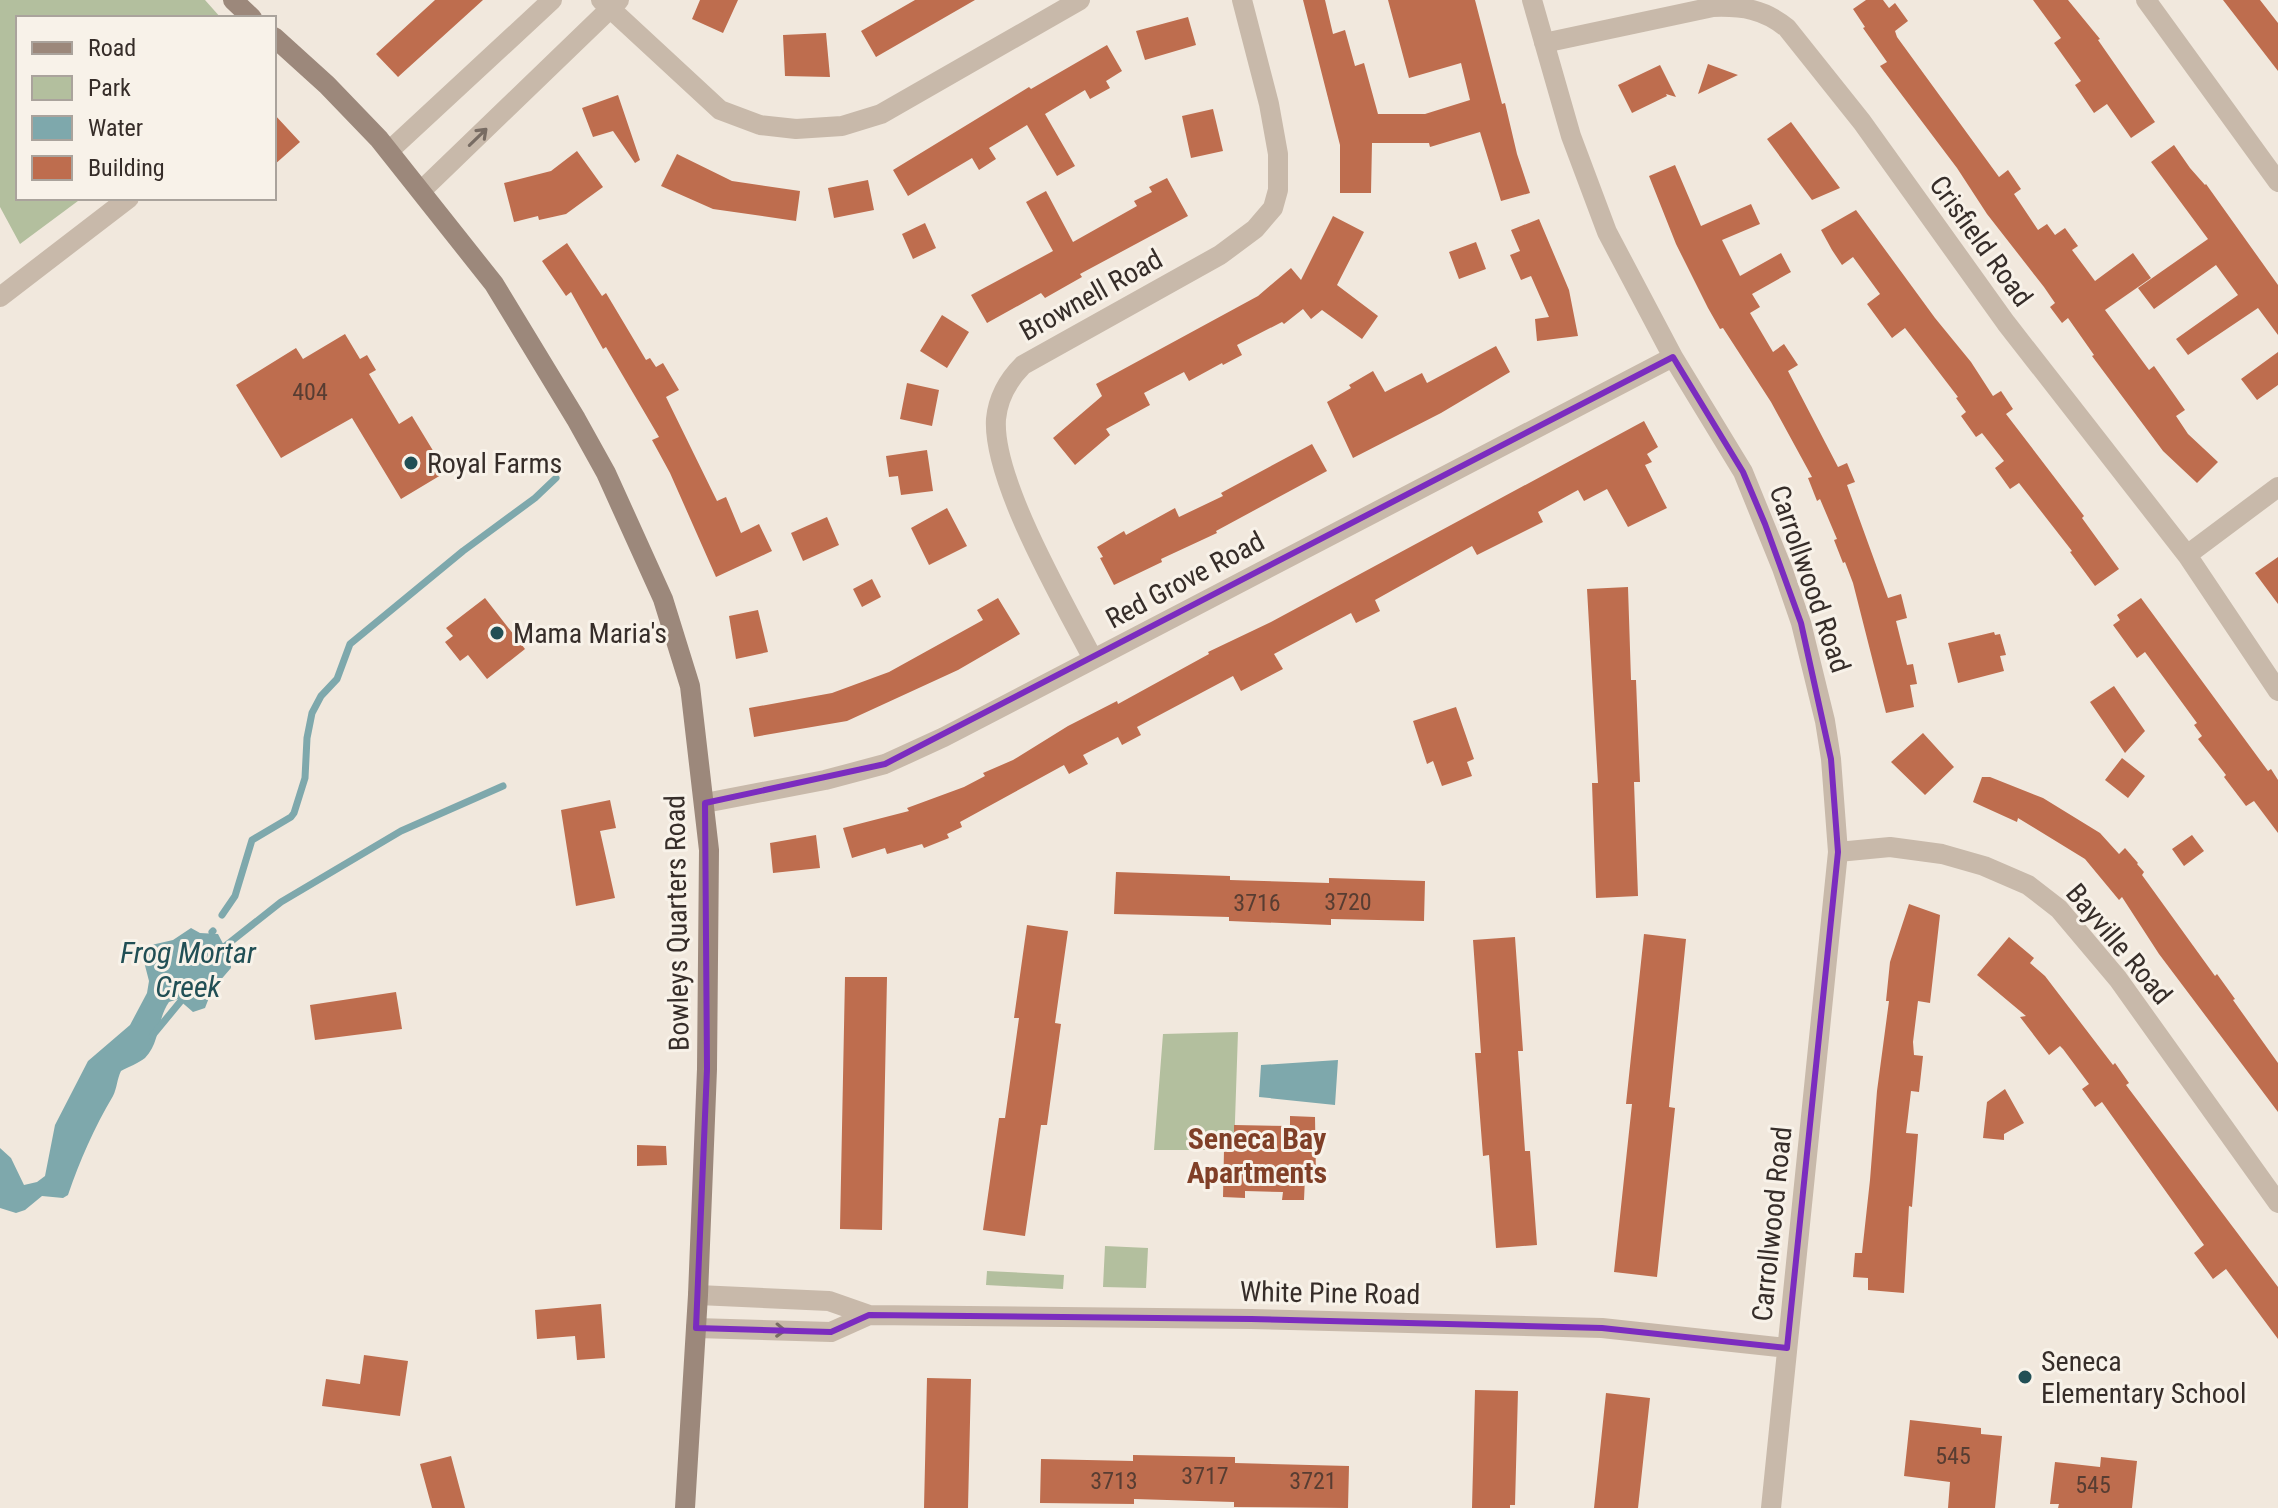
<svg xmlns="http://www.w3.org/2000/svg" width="2278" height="1508" font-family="'Roboto Condensed',sans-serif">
<rect width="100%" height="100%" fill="#f1e8dd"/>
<path fill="#b3bf9e" d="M0 0H205L221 18H18V198H82L20 244 0 207Z
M1238 1032 1234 1150H1154L1163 1034Z
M1105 1246 1148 1248 1146 1288 1103 1287Z
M987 1271 1064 1275 1063 1289 986 1285Z"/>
<path fill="#7ea8ac" d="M191 928 200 933 218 934 231 959V968L212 990 205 1008 193 1012 178 999 169 1002C157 1019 160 1043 145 1058 139 1063 128 1067 121 1071 117 1079 117 1088 113 1096 94 1128 80 1160 68 1195L63 1198 42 1196 25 1210 16 1213 0 1208V1148L11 1158 24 1185 37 1182 45 1176 55 1125 88 1061 130 1025 147 993 149 981 142 954 147 946 173 940Z
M1338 1060 1335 1105 1259 1097 1261 1065Z"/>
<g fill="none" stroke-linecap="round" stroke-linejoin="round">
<path stroke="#7ea8ac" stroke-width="7" d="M222 915 235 896 252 840 291 817 294 813 305 778 307 738 312 713 321 696 337 679 350 644 463 551 535 498 556 478
M212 932 213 931
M219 951 281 902 401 831 503 786
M152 1036 185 996"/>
</g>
<path fill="#be6d4e" d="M435 0H483L398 77 376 54Z
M700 0H738L723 33 692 19Z
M915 0H975L876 57 861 31Z
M1303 0H1325L1333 34 1345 30 1355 66 1364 63 1378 114H1425L1470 100 1461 63 1409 78 1388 0H1475L1502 104 1505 103 1517 154 1530 193 1501 201 1480 132 1430 147 1429 143H1372L1371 193H1340V145Z
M1866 0H1883L1889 8 1895 3 1908 21 1895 31 1897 37 1999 177 2008 170 2021 189 2014 194 2038 230 2047 224 2055 235 2065 228 2078 246 2072 250 2095 281 2133 253 2151 278 2105 310 2149 370 2154 366 2185 410 2176 416 2188 434 2218 462 2197 483 2163 451 2092 356 2094 355 2068 318 2062 323 2050 307 2055 303 2044 287 1987 214 1957 168 1880 66 1887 62 1863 28 1865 27 1853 9Z
M2033 0H2068L2100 39 2098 40 2155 122 2131 138 2107 104 2094 113 2075 85 2081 81 2054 43 2061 38Z
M2223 0H2260L2278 23V71Z
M1188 17 1196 45 1145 60 1136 31Z
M826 33 830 77 785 76 783 35Z
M1107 45 1122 71 1106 81 1110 88 1090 99 1085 90 1045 114 1075 166 1057 176 1027 125 989 148 996 159 979 170 972 158 908 196 893 170 1029 87 1031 89Z
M1708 64 1738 75 1698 94Z
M1660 65 1676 97 1666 94 1667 96 1632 113 1618 85Z
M618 95 640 160 635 163 613 131 593 137 582 108Z
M1213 109 1223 151 1191 158 1182 116Z
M274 114 300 142 274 165Z
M1791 122 1840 188 1812 200 1767 139Z
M2174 145 2190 168 2205 185 2206 184 2278 285V335L2258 308 2188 355 2176 339 2238 295 2216 265 2154 309 2138 288 2208 239 2151 162Z
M577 151 603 187 566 214 539 220 538 216 514 222 504 183 551 171Z
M677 154 732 181 800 191 796 221 713 209 661 186Z
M1675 165 1701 226 1751 204 1760 224 1722 240 1740 276 1781 253 1791 272 1752 294 1760 307 1750 313 1773 352 1784 344 1798 365 1788 371 1838 467 1847 463 1855 482 1847 485 1888 598 1901 594 1907 618 1896 621 1907 665 1913 664 1917 684 1910 685 1914 707 1886 713 1853 583 1845 562 1843 563 1834 540 1837 539 1820 499 1817 501 1808 478 1812 477 1771 402 1723 328 1720 329 1708 308 1676 244 1649 176Z
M1167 178 1188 216 1080 274 1082 277 1045 298 1041 293 987 323 971 295 1053 251 1026 202 1046 191 1073 242 1137 206 1134 201 1152 192 1149 187Z
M868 180 874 210 834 218 828 188Z
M1856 210 1935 318 1971 362 1993 396 2001 391 2013 409 2006 414 2084 516 2082 518 2119 569 2095 586 2070 552 2072 551 2019 483 2010 489 1995 468 2004 461 1982 433 1976 437 1961 416 1966 412 1956 398 1958 397 1905 328 1892 338 1867 304 1880 294 1853 257 1842 265 1832 250 1821 230Z
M1333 216 1364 232 1337 285 1378 316 1362 339 1322 310 1311 319 1303 309 1284 324 1282 322 1237 345 1242 355 1223 365 1222 363 1189 381 1184 372 1144 393 1150 405 1106 429 1110 435 1075 465 1053 438 1102 396 1096 384 1258 296 1291 268 1301 280Z
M1539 219 1569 290 1578 336 1537 341 1535 319 1549 317 1531 276 1521 280 1510 255 1520 251 1511 230Z
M925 223 936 248 913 259 902 234Z
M1476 242 1486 269 1459 279 1449 252Z
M567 243 602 296 606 293 646 360 650 358 656 367 663 363 679 390 666 397 717 501 726 497 741 533 759 524 772 551 716 577 670 473 652 440 659 437 606 347 603 349 571 292 566 296 542 261Z
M942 315 969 332 947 368 920 351Z
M345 334 360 359 367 355 376 370 369 374 399 424 412 416 446 472 401 499 352 418 281 458 236 385 296 348 303 359Z
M1496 346 1510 372 1441 413 1353 458 1327 402 1351 388 1349 385 1373 371 1385 392 1422 373 1427 383Z
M2278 352V385L2257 400 2241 379Z
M907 383 939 390 932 426 900 419Z
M1644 421 1658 447 1647 454 1652 462 1645 465 1667 508 1628 527 1607 489 1584 501 1578 490 1538 512 1543 522 1477 555 1472 546 1375 600 1380 611 1356 623 1351 613 1274 654 1283 669 1241 691 1233 676 1137 727 1141 735 1122 745 1118 737 1083 755 1088 764 1069 774 1064 765 960 822 962 827 947 834 949 838 924 848 922 844 887 854 885 848 852 858 843 828 909 811 907 808 964 787 985 776 983 773 1013 760 1068 726 1117 701 1118 704 1209 654 1208 652 1271 622Z
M1312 444 1327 471 1216 531 1217 533 1161 559 1162 562 1114 585 1100 558 1103 557 1097 547 1124 531 1126 535 1175 508 1179 517 1223 496 1221 493Z
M927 450 933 491 901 495 898 476 889 477 886 456Z
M947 508 967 546 929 565 911 528Z
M827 517 839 545 803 561 791 533Z
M2278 557V604L2255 573Z
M872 579 881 597 862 607 853 589Z
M1628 587 1631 680H1636L1640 782H1634L1638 896 1596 898 1592 783H1598L1587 589Z
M485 598 525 649 487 679 468 655 460 661 445 642 453 636 446 628Z
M998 598 1020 634 958 670 847 721 754 737 749 708 832 693 889 672 983 620 977 610Z
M2141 598 2268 771 2271 769 2278 780V833L2254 801 2246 806 2224 777 2226 775 2198 739 2202 736 2194 725 2197 723 2145 652 2137 658 2113 625 2120 620 2117 615Z
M758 610 768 652 736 659 729 616Z
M1994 632 1995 635 2000 634 2006 655 2000 656 2004 671 1958 683 1948 643Z
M2114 686 2145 731 2125 753 2090 702Z
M1456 707 1474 759 1467 762 1472 776 1442 786 1433 761 1427 764 1413 721Z
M1923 733 1954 767 1925 795 1891 762Z
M2122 758 2145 776 2128 798 2105 780Z
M1982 777H1990L2043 798 2100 833 2119 854 2125 848 2138 863 2137 864 2144 872 2142 875 2215 976 2217 974 2235 999 2233 1000 2278 1063V1112L2159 954 2122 897 2119 900 2085 859 2018 818 2017 822 1973 802Z
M610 800 616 828 600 831 615 898 576 906 561 810Z
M816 835 820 868 773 873 770 843Z
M2192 835 2204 851 2184 866 2172 849Z
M1116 872 1230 876V880L1329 883V878L1425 881 1424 921 1331 919V925L1229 921V917L1114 914Z
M1909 904 1940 915 1930 1003 1918 1001 1913 1042 1914 1055 1923 1056 1919 1092 1911 1091 1906 1133 1918 1134 1912 1207 1909 1206 1904 1293 1868 1290V1278L1853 1277 1855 1253H1862L1870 1180 1877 1091 1889 1001H1886L1890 962Z
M1027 925 1068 931 1055 1023 1061 1024 1047 1125H1041L1025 1236 983 1230 999 1118H1005L1019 1018H1014Z
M1644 934 1686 939 1669 1107 1675 1108 1657 1277 1614 1272 1632 1104H1626Z
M1515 937 1523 1051H1518L1525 1151H1530L1537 1245 1496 1248 1489 1155 1483 1156 1475 1053H1481L1473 940Z
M2009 937 2034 958 2030 963 2045 976 2113 1065 2115 1063 2129 1083 2126 1085 2278 1287V1339L2226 1269 2213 1279 2194 1253 2204 1245 2102 1102 2095 1107 2082 1089 2089 1084 2063 1049 2060 1046 2049 1055 2020 1017 2026 1016 1977 975Z
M845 977H887L882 1230 840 1229Z
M396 992 402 1029 315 1040 310 1005Z
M2005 1089 2024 1123 2004 1134V1140L1983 1138 1987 1102Z
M1290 1116 1315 1117 1316 1178 1305 1177 1304 1200H1282L1283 1192 1245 1191V1198L1223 1197 1224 1150H1234V1125L1290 1126Z
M637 1145 666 1146 667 1165 637 1166Z
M601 1304 605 1358 577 1360 575 1336 537 1339 535 1310Z
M364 1355 408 1361 400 1416 322 1406 326 1379 360 1384Z
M927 1378 971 1379 968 1508H924Z
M1475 1390 1518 1391 1515 1505H1510V1508H1472Z
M1606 1393 1650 1398 1638 1508H1594Z
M1910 1420 1981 1428V1434L2002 1436 1995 1508H1948L1950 1482 1904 1476Z
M1133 1455 1235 1457V1463L1349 1466 1348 1508 1234 1507V1502L1134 1499V1504L1040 1503 1041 1459 1133 1461Z
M451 1456 465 1508H432L420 1464Z
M2101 1457 2137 1461 2132 1508H2058L2059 1504H2050L2055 1462 2100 1467Z"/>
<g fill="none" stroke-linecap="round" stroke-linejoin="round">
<path stroke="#c8b9aa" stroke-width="20" d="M601 0 720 110 760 125 796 129 842 126 881 114 1080 0
M1532 0 1571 136 1607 232 1673 357 1743 472 1782 568 1801 623 1825 721 1831 759 1838 852 1771 1508
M2146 0 2278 182
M1544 43 1713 7C1742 6 1764 9 1787 28L1862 122 2006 323 2187 555 2278 691
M389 151 552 0
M421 191 619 0
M0 297 129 198
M2187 555 2278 487
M1093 659C1064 603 992 480 996 419 998 398 1008 380 1023 365L1220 255 1255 229 1273 208 1278 190V154L1269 104 1242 0
M705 803 825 780 885 764 944 737 1673 357
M1838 852 1890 847 1942 854 1984 866 2028 885 2059 909 2118 979 2278 1203
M698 1295 829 1301 869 1315 1251 1319 1602 1328 1787 1348
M696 1328 831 1332 869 1315"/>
<path stroke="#9c887b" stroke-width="20" d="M233 0 252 18
M274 37 327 85 379 139 494 284 576 419 606 473 663 599 690 686 709 850 707 1069 698 1295 685 1508"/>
</g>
<defs><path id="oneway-shaft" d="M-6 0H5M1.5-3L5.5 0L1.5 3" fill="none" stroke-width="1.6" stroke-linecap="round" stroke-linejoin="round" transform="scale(2)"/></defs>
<g stroke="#786c63">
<use href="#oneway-shaft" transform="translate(478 137) rotate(-44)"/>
<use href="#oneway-shaft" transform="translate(774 1330) rotate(2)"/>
</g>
<path fill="none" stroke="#7b2cbf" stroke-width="6" stroke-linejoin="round" d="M1673 357 1743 472 1765 524 1801 623 1831 759 1838 852 1787 1348 1602 1328 1251 1319 869 1315 831 1332 696 1328 707 1069 705 803 885 764Z"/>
<g fill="#214f55" stroke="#f8f2e9" stroke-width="3">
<circle cx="411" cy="463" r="8"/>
<circle cx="497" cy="633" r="8"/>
<circle cx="2025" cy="1377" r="8"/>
</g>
<g text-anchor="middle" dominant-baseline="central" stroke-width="6" stroke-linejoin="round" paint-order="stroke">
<g font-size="24" fill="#583d32">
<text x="310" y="392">404</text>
<text x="1348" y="902">3720</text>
<text x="1257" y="903">3716</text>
<text x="1953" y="1456">545</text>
<text x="1205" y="1476">3717</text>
<text x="1114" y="1481">3713</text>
<text x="1313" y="1481">3721</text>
<text x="2093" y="1485">545</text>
</g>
<g font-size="28" fill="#362d29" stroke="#f8f2e9">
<text transform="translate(1981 241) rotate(54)">Crisfield Road</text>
<text transform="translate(1091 295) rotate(-29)">Brownell Road</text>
<text transform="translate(1810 579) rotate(71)">Carrollwood Road</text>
<text transform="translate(1185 580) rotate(-28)">Red Grove Road</text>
<text transform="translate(677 923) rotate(-91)">Bowleys Quarters Road</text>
<text transform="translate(2119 944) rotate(50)">Bayville Road</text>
<text transform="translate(1772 1224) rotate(-84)">Carrollwood Road</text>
<text transform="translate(1330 1293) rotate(1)">White Pine Road</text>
</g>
<g font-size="28" fill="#362d29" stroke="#f8f2e9" text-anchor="start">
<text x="427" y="463">Royal Farms</text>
<text x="513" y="633">Mama Maria's</text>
<text x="2041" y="1361">Seneca<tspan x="2041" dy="32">Elementary School</tspan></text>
</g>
<g font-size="30" font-style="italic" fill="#214f55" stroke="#f8f2e9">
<text x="188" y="952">Frog Mortar<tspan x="188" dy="34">Creek</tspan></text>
</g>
<g font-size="30" font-weight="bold" fill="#803f27" stroke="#f8f2e9">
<text x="1257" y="1138">Seneca Bay<tspan x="1257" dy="34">Apartments</tspan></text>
</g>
</g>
<rect x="16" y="16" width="260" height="184" fill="#f8f2e9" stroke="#aaa39c" stroke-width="2"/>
<rect x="32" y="42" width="40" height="12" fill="#9c887b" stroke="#aaa39c" stroke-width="2"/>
<text x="88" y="56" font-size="24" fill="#362d29">Road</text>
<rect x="32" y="76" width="40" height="24" fill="#b3bf9e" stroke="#aaa39c" stroke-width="2"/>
<text x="88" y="96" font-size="24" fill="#362d29">Park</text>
<rect x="32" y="116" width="40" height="24" fill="#7ea8ac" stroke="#aaa39c" stroke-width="2"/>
<text x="88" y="136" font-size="24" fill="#362d29">Water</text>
<rect x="32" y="156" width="40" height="24" fill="#be6d4e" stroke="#aaa39c" stroke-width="2"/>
<text x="88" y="176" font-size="24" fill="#362d29">Building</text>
</svg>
